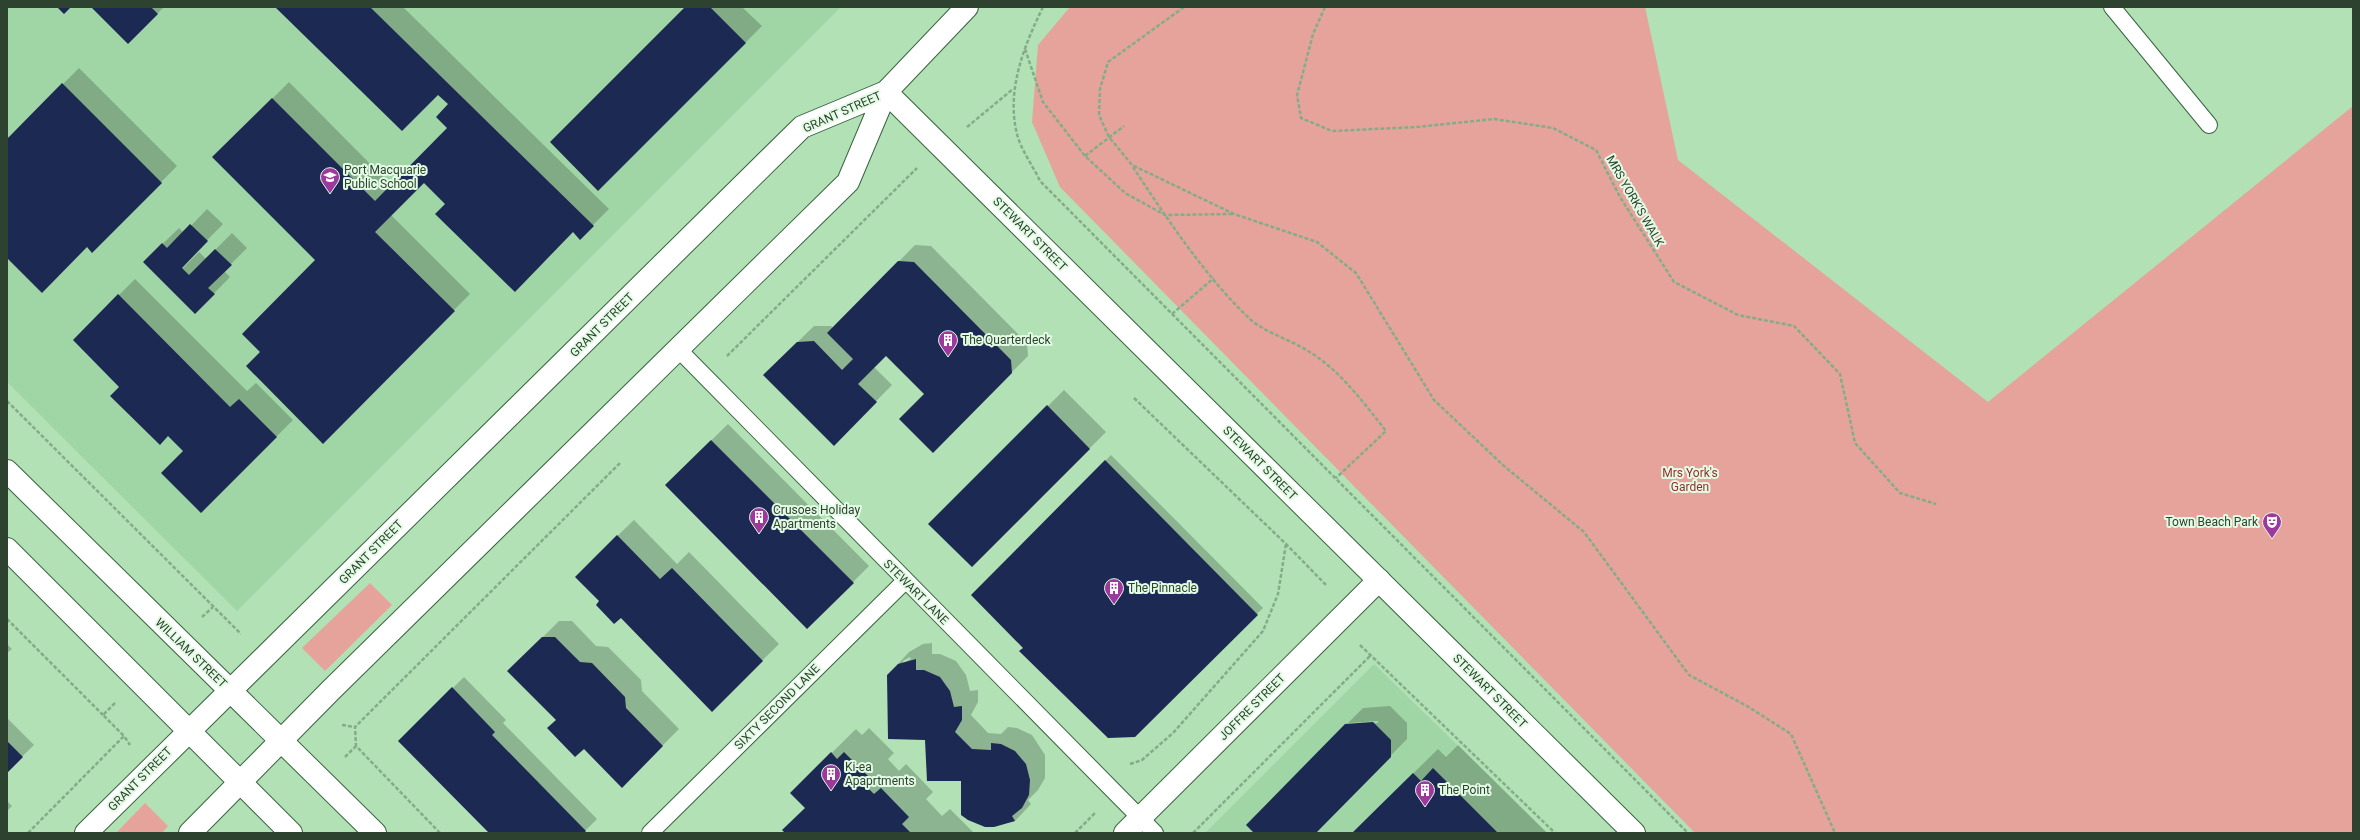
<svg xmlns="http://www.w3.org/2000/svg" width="2360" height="840" font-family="Roboto,sans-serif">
<rect width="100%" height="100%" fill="#b1e1b5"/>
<path fill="#a0d6a5" d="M7 7H841L237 611 7 382Z
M1374 664 1548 833H1205Z"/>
<path fill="#e5a39b" d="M1070 7H1645L1678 160 1988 402 2353 106V833H1695L1060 187 1032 122 1038 45Z
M370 583 392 605 325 671 302 648Z
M145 803 168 826 162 833H116Z"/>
<path fill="#0003" fill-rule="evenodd" d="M92 7H164L128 43Z
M277 7H403L609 209 580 238 573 231 447 204 424 182 391 215 470 294 322 442 261 352 317 260 214 157 289 82 392 186 448 128 449 104 438 94Z
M686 7H742L762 26 598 190Z
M79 68 177 166 92 252 87 246 7 257V135L9 138Z
M207 209 223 224 180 268H183L199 252 206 259 232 233 247 248 224 271 230 277 195 313 144 262 179 228 184 233Z
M915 245 931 246 1027 343 1028 356 933 451 926 394 886 355 874 367 892 385 834 444 764 375 814 326H831L833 328Z
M135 279 247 391 256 383 293 420 201 512 185 451 74 340Z
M1064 390 1106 432 972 566 930 524Z
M728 424 869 566 807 628 666 485Z
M1111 455 1263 608 1134 736 1024 648 972 595Z
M634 520 677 564 689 552 779 644 712 710 621 616 600 601 592 560Z
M559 621H572L596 646 608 647 641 680 642 691 679 729 622 786 509 671Z
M932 643V654H940L956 661 966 675 970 691 978 690V702L971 715 988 733 1001 734 1008 727 1017 728 1032 735 1045 755V778L1038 790 1028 800 1031 804 1015 821 994 826 962 780 926 739 888 675 909 652 923 644ZM910 657 911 659 903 663V661Z
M7 644 12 649 7 653Z
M464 677 506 720 503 723 597 819 583 833H490L399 741Z
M1390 706 1407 723V739L1315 833H1255L1346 725 1378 723V721L1348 723 1363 708Z
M7 718 34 745 7 771Z
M869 728 894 753 888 759 899 771 906 764 933 792 926 799 942 816 950 809 974 833H786L806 808 791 793 856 729 862 735Z
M1458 745 1547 833H1353L1438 749 1446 757Z
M7 801 12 806 7 811Z"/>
<path fill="#1b2953" d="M57 7H71L64 14Z
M91 7H151L158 14 128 44Z
M275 7H370L594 226 580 240 573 232 515 292 435 214 445 204 424 183 375 232 455 311 323 444 246 366 260 352 242 334 315 260 212 157 272 98 375 201 447 128 436 117 448 104 438 95 402 131Z
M685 7H710L746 43 598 191 550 142Z
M62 83 162 183 92 253 87 247 42 293 7 258V139Z
M190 224 208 241 182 268 189 275 215 249 232 265 208 288 215 294 195 314 143 262 162 243 167 248Z
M898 261 914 262 1011 360 1012 373 933 453 899 419 924 394 886 356 858 384 877 402 834 446 763 375 797 342 814 341 842 370 853 359 827 333Z
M118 294 230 407 239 399 277 437 201 513 161 473 183 451 168 436 160 445 110 396 119 387 73 340Z
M1047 405 1090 449 972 567 928 524Z
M711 440 854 583 807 629 665 485Z
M1105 460 1258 615 1135 737 1108 738 1019 651 1023 648 971 595Z
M617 535 660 579 672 568 763 661 712 712 621 618 614 624 596 605 599 601 575 577Z
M542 637H555L580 662 592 663 625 697 626 708 663 746 622 788 584 749 575 757 547 728 556 720 507 671Z
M916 659V670H924L940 677 950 691 954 707 962 706V720L955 732 972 749 991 750V743L1001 744 1015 751 1026 764 1030 780 1029 795 1022 808 1012 816 1015 821 994 827H985L968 820 961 815V781H927L925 740 888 739 887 675 898 664Z
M452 687 495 732 492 735 586 831 584 833H489L398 741Z
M1373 722 1391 740V757L1316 833H1254L1246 825 1345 724Z
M7 741 23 757 7 773Z
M831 752 837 759 844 752 871 779 865 785 874 794 881 788 909 817 902 824 911 833H785L782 830 805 808 790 793Z
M1433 768 1498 833H1352L1413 773 1421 781Z"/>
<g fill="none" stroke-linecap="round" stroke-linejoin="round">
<defs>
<path id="service" d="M2112 7 2209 125
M678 349 1155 833
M650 833 905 581"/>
<path id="minor" d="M86 833 802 127 886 92
M190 833 331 690 848 182 886 92 967 7
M1125 833 1379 580"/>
<path id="tertiary" d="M886 92 1634 833
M7 471 375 833
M7 549 291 833"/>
</defs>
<use href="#service" stroke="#38643e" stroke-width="18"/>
<use href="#minor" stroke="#38643e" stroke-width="24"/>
<use href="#tertiary" stroke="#38643e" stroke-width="24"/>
<path stroke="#85ac89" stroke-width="2.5" stroke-dasharray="4 2" stroke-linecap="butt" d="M1043 7C1024 46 1006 90 1017 134 1021 150 1033 166 1040 181L1688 833
M1184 7 1108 62 1100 89 1099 115 1109 137 1132 165 1234 214 1317 242 1356 273 1434 400 1504 466 1584 532 1689 675 1747 706 1791 734 1835 833
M1325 7 1313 34 1297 95 1301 118 1332 131 1417 127 1494 119 1553 128 1596 150 1620 197 1674 282 1738 315 1794 326 1840 374 1855 443 1900 493 1936 504
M1025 49 1043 102 1085 156 1125 193 1165 215 1233 214
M967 127 1013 89
M1085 156 1124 126
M1133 167C1165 216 1207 279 1250 319 1264 332 1291 340 1308 351 1340 370 1363 402 1386 431L1336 478
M1172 314 1214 278
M727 356 917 168
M1134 398 1286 544 1327 586
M7 401 241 634
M202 617 213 607
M7 619 103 715
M1360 645 1555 833
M115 703 103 715 124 736
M342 725 355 727
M345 757 356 746
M1130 764 1142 760 1173 733 1263 631 1278 594 1286 544
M28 833 124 736 130 745
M440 833 356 746 355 727 621 462
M1075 833 1095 813
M1193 833 1371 655"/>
<use href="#service" stroke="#fff" stroke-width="16"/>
<use href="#minor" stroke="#fff" stroke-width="22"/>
<use href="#tertiary" stroke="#fff" stroke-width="22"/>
</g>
<defs>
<symbol id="school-pin" viewBox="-11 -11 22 30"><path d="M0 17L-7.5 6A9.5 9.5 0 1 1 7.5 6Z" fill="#9d399e" stroke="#e3fbe4"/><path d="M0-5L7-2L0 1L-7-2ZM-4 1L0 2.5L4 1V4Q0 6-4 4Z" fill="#fff"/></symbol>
<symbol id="building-pin" viewBox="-11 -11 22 30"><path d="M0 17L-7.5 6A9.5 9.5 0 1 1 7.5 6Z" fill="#9d399e" stroke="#e3fbe4"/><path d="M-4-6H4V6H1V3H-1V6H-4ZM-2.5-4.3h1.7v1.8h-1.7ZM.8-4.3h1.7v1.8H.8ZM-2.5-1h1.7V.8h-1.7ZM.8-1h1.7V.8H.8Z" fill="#fff"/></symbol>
<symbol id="theatre-pin" viewBox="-11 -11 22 30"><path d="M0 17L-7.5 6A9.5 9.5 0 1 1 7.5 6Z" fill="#9d399e" stroke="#e3fbe4"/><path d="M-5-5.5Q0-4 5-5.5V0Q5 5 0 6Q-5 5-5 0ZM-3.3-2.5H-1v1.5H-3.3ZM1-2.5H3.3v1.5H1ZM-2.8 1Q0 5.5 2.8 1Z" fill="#fff"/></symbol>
</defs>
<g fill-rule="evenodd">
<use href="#school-pin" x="319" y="166" width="22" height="30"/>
<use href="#building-pin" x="937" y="329" width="22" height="30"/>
<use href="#building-pin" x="748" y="506" width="22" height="30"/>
<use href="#theatre-pin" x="2261" y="511" width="22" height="30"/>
<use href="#building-pin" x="1103" y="577" width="22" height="30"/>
<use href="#building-pin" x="820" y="763" width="22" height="30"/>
<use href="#building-pin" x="1414" y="779" width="22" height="30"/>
</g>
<g text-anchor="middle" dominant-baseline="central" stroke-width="4" stroke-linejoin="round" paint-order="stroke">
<g font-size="12" fill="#2e4230" stroke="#e3fbe4">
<text transform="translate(842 112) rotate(-24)">GRANT STREET</text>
<text transform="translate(1635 201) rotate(60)">MRS YORK'S WALK</text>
<text transform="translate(1030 234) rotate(45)">STEWART STREET</text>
<text transform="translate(602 325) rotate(-45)">GRANT STREET</text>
<text transform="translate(1260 463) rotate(45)">STEWART STREET</text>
<text transform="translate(371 552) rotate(-45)">GRANT STREET</text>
<text transform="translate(916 592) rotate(45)">STEWART LANE</text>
<text transform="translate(191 653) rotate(44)">WILLIAM STREET</text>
<text transform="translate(1490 691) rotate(45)">STEWART STREET</text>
<text transform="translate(777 707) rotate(-45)">SIXTY SECOND LANE</text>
<text transform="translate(1252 707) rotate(-45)">JOFFRE STREET</text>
<text transform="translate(140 779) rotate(-45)">GRANT STREET</text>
</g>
<g font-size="12" fill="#2e4230" stroke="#e3fbe4" text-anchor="start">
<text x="344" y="170">Port Macquarie<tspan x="344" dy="14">Public School</tspan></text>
<text x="962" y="340">The Quarterdeck</text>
<text x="773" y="510">Crusoes Holiday<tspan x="773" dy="14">Apartments</tspan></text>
<text x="2258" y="522" text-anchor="end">Town Beach Park</text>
<text x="1128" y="588">The Pinnacle</text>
<text x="845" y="767">Ki-ea<tspan x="845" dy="14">Apaprtments</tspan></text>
<text x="1439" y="790">The Point</text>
</g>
<g font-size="12" fill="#91302b" stroke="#e3fbe4">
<text x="1690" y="473">Mrs York's<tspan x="1690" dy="14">Garden</tspan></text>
</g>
</g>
<rect width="2360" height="840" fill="none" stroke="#2e4230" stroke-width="16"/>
</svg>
